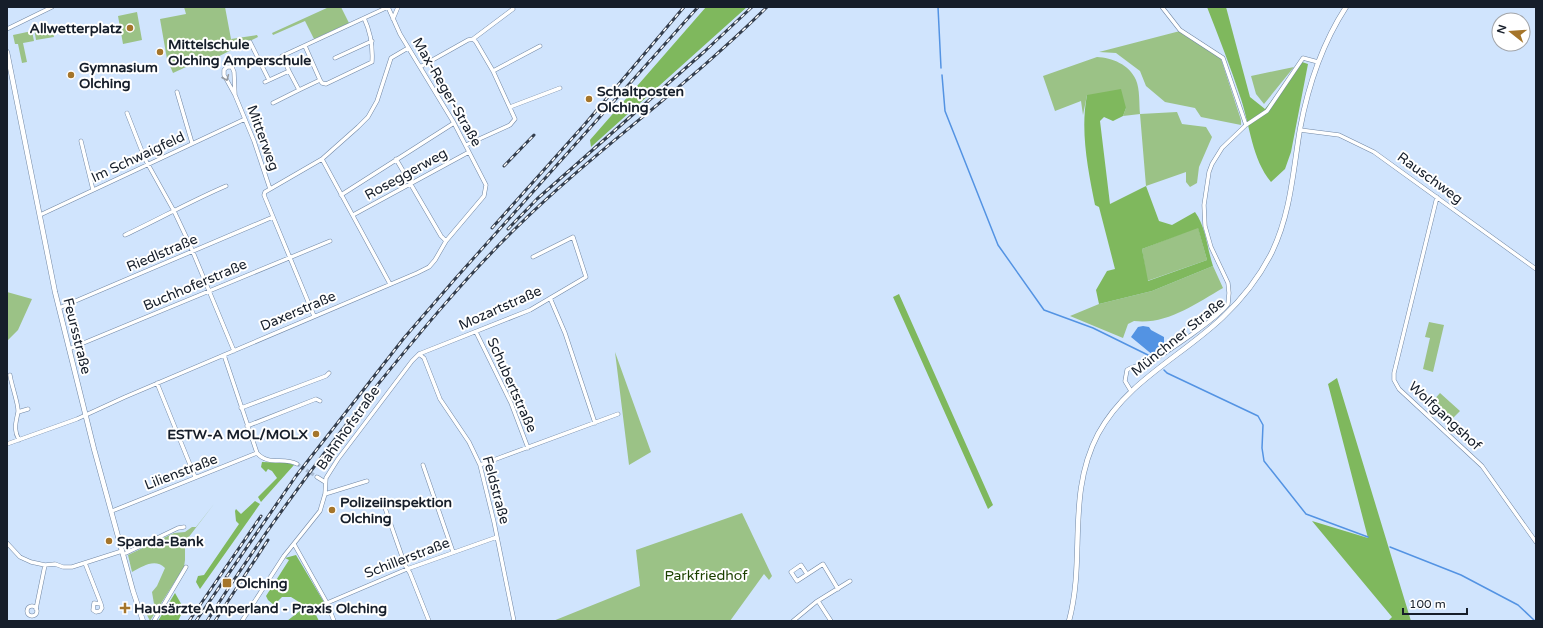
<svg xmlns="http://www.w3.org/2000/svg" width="1543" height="628" font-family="'Varela Round',sans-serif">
<rect width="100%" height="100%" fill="#d0e4fd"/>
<path fill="#9bc286" d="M184 7H225L231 39 257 35 258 37 201 65 199 61 173 73 167 59 160 19 186 14Z
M329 7H341L349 23 314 39 305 21 273 35 272 33Z
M137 12 142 40 123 44 118 16Z
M52 25 54 37 36 40 34 28Z
M32 31 34 41 23 43 27 62 22 63 18 44H15L13 35Z
M1180 31C1193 41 1210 48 1221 59L1241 120V125L1201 117 1195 108 1165 102 1146 86 1140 71 1116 53 1099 52Z
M1097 57C1112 58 1129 64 1136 80 1140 89 1139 104 1140 114L1177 112 1182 124 1206 127 1212 137 1199 167 1197 183 1190 187 1186 182V172L1146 186 1140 114 1123 116 1126 108 1087 95 1083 115 1081 101 1055 111 1043 76Z
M1294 67 1264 104 1256 94 1251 76Z
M1198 227 1207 260 1147 281 1142 249Z
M1213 266 1223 288C1195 304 1167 325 1134 321L1128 324 1123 338 1070 316 1099 304 1152 291Z
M7 292 32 299 18 330 7 341Z
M1429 322 1444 325 1433 372 1423 369 1430 338 1425 337Z
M615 352 651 452 629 465Z
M1440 393 1460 411 1450 421 1431 403Z
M214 504 185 542V560L184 567 150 621 147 615 154 604 152 592 157 586 165 568C155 558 143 566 132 572L128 555 174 533 185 532 192 527H196Z
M742 513 772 576 769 580 764 574 730 621H553L640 586 636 550Z"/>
<path fill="#7fb85d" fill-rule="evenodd" d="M706 7H747L591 147 590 140Z
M1207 7H1226L1250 97 1265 109 1302 62 1308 64 1291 152 1285 169 1271 182C1252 159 1250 126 1241 99 1231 68 1219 38 1207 7Z
M1121 89 1126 108 1123 116 1113 121 1104 117 1100 121 1110 204 1146 186 1159 221 1172 225 1195 212C1206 227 1207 248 1213 266L1152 291 1099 304 1096 290 1107 271 1115 269 1099 207 1095 205C1088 170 1080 131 1087 95ZM1198 228 1207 260 1148 281 1142 249Z
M899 294 993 505 988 509 893 297Z
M1337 378 1411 621H1388L1392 617 1312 521 1368 538 1328 384Z
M262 462 288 463 294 465 261 502 258 497 277 478 272 471 268 469 266 472 261 467Z
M255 501 260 504 200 589 196 582 198 576 204 575 239 524 236 521 235 511 236 509 241 514Z
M296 555 328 609 316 615 319 621H287L301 610 299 602 291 597H282L274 605 268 600 266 596 289 560 285 558Z
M175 593 184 609 178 621H158Z"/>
<path fill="#5393e3" d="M1143 326 1149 327 1151 330 1164 337V345L1154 356 1131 337 1138 327Z"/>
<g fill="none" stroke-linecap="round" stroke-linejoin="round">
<path stroke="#5393e3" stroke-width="1.5" d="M938 7 941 68
M942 75 945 111 998 245 1044 310 1093 328 1150 356
M1164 370 1167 373 1258 416 1263 425 1262 448 1264 461 1306 514 1368 537
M1390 547 1461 575 1518 605 1535 621"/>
<path stroke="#abbcd3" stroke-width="3.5" stroke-dasharray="3.5 2" stroke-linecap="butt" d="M297 464 317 477"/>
<defs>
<path id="street" d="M1162 7 1180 30 1223 58 1246 125
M393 19 398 7
M7 29 52 7
M473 39 513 9
M250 42 269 80
M335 58 372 41
M420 67 468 40 473 39 476 42 493 71 515 119 510 125 466 145
M289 71 299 90 320 80 305 46
M493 71 540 46
M320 80 322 83 326 84 372 62C373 46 371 33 364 18
M265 82 289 71 282 56 388 7
M177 92 192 143
M235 95 234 72 232 67H227L224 70V75L235 95 254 141 270 189
M273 103 299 90
M510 107 560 88
M127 113 145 159 174 211 190 245 234 351
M1300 130 1339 135 1374 152 1536 269
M81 141 93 190
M322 159 390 284
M396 159 441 236 446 241
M341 195 454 123
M1437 197 1394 373V380L1399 389 1482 466 1536 542
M40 215 245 119
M353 215 469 152
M125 235C159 219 191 201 226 186
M550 298 565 333 595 423
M59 308 273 217
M314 316 264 195 265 192 322 159 358 127 368 117 377 101 391 58 408 48
M476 332 511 403 528 448
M69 349 330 241
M419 354 424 358 440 399 469 442 480 465 494 522 514 621
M224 355 257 453C268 466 284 457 297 464
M10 375C11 384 19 405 18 412 16 423 13 429 19 440
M157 383 195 477
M1131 391 1125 381 1127 370C1134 365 1143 365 1150 362 1166 353 1218 318 1228 304L1229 293 1228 283 1211 247 1205 226 1204 205 1209 172 1212 164 1222 148 1246 125 1267 111 1303 58 1318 62
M241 408 326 376 329 373
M18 412 28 409
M247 426 316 399 320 401
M7 444 77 419 125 397 417 273 429 267 435 260 446 241 484 196 486 185 454 123 400 34 388 7
M423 465 453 552
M480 465 618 414
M317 477 325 482
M325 494 367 481
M384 505 405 565 410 573 429 621
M112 511 257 453
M7 543 20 557 31 562 45 565 55 564 63 567H72L122 551
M294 544 327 603 334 621
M126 553 178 528 184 527
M85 563 101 604 102 608 100 611 96 612 93 610 94 603 101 604
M807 574 801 565 791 572 797 581 823 564 838 589
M818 601 831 621
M327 603 407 569 497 537
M27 611a5 5 0 1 1 10 0a5 5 0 1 1-10 0Z
M36 609 45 565
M154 621 186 567
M242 621 284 556 320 511 325 494 326 478 338 459 412 361 419 354 530 310 586 277 573 237 533 257
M793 621 816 602 850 581"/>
<path id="secondary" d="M7 52 55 292 94 449 133 591 143 621
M1069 621C1086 558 1066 495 1098 434 1127 381 1181 357 1223 317 1243 298 1260 276 1272 252 1291 212 1293 171 1300 129 1308 86 1322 44 1346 7"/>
</defs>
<use href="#street" stroke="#7187a4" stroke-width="4.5"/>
<use href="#secondary" stroke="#7187a4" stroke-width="5.5"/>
<use href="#street" stroke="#fff" stroke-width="3.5"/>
<use href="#secondary" stroke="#fff" stroke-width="4.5"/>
<defs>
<path id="rail" d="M504 166 534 135
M492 228 585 124 684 7
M508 229 537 199 705 51 752 7
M189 621 261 516
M196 621 296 476 404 338 455 279 698 7
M207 621C260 538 318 459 379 383 422 330 466 277 515 229 595 150 688 86 767 7
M215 621 268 540"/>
</defs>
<use href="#rail" stroke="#343e4d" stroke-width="3"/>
<use href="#rail" stroke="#fff" stroke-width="1.5" stroke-dasharray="4.5" stroke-linecap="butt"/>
</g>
<defs><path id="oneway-chevron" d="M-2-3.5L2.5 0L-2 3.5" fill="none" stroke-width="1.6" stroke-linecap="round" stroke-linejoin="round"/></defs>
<use stroke="#969a9f" href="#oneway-chevron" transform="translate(226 78) rotate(67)"/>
<g fill="#a5752a" stroke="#fff" stroke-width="1.5">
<circle cx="130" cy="28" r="4"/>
<circle cx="160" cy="52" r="4"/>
<circle cx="71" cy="75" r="4"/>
<circle cx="589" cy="99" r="4"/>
<circle cx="316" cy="434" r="4"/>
<circle cx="332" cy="510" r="4"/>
<circle cx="109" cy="541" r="4"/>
<rect x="222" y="578" width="10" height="10" rx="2"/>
<path d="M123 602h4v4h4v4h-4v4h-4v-4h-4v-4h4z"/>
</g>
<g text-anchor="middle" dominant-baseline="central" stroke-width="4" stroke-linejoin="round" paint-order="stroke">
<g font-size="14" font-weight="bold" fill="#161e2a" stroke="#fff" text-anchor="start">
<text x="122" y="28" text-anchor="end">Allwetterplatz</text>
<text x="168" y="44">Mittelschule<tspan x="168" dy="16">Olching Amperschule</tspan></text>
<text x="79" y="67">Gymnasium<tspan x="79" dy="16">Olching</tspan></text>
<text x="597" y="91">Schaltposten<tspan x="597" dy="16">Olching</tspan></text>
<text x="308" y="434" text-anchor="end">ESTW-A MOL/MOLX</text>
<text x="340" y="502">Polizeiinspektion<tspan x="340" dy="16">Olching</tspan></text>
<text x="117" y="541">Sparda-Bank</text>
<text x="236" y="583">Olching</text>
<text x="134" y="608">Hausärzte Amperland - Praxis Olching</text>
</g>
<g font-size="14" fill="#161e2a" stroke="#fff">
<text transform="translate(447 92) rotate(60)">Max-Reger-Straße</text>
<text transform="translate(263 138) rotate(70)">Mitterweg</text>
<text transform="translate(138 157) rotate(-25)">Im Schwaigfeld</text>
<text transform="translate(406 174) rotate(-29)">Roseggerweg</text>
<text transform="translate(1430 178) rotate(36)">Rauschweg</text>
<text transform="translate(162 253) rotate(-23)">Riedlstraße</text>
<text transform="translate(195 285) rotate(-23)">Buchhoferstraße</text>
<text transform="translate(500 308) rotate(-24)">Mozartstraße</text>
<text transform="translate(298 311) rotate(-23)">Daxerstraße</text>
<text transform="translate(77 336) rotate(76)">Feursstraße</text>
<text transform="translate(1178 337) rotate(-39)">Münchner Straße</text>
<text transform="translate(512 385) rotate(66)">Schubertstraße</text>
<text transform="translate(1445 416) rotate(43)">Wolfgangshof</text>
<text transform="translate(348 428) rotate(-55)">Bahnhofstraße</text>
<text transform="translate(181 472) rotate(-21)">Lilienstraße</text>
<text transform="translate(496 490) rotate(75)">Feldstraße</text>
<text transform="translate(407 558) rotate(-21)">Schillerstraße</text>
</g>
<g font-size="14" fill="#1c4000" stroke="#fff">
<text x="706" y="575">Parkfriedhof</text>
</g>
</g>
<rect width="1543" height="628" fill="none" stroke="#161e2a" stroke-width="16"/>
<g transform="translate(1511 32) rotate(287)"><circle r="19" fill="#ffffff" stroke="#a2a5aa"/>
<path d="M0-3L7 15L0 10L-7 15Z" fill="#a5752a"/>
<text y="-6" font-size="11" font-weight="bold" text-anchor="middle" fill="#161e2a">N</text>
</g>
<path d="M1403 608v6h64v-6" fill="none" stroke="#161e2a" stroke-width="2"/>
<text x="1409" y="608" font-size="12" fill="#161e2a" stroke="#ffffff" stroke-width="3" paint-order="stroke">100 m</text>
</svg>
